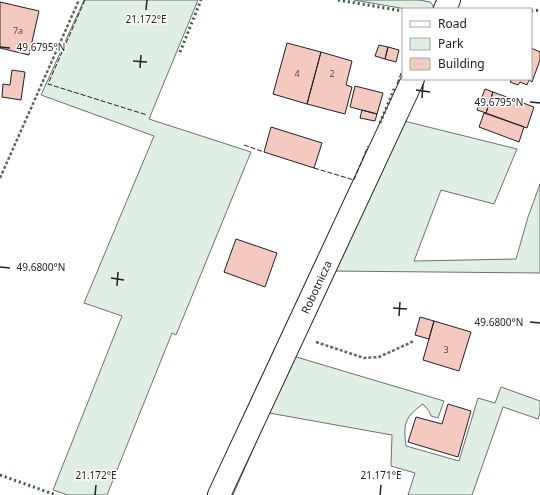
<svg xmlns="http://www.w3.org/2000/svg" width="540" height="495" font-family="'Noto Sans',sans-serif">
<rect width="100%" height="100%" fill="#fff"/>
<path fill="#e0efe3" stroke="#6f6f6f" d="M84 0H198L149 119 251 152 176 335 172 333 107 495H68L53 490 122 316 84 303 154 136 41 95Z
M354 0H419L430 2 433 5V9H406Z
M400 120 517 149 494 204 441 190 414 261 516 259 528 217 540 184V273L330 271Z
M293 356 444 401 438 418 431 416 429 411 423 404C405 417 403 423 406 446L459 461 478 398 495 403 501 387 540 401V413L538 419 503 407 472 495H408L415 473 391 466 392 435 269 413 233 495H229Z"/>
<path fill="#f3c9c0" stroke="#222" d="M0 2 39 11 29 55 0 48Z
M287 43 321 52 307 104 273 94Z
M379 45 388 47 385 59 375 56Z
M388 47 399 50 396 62 385 59Z
M531 48 540 52V60L532 82 529 80 527 85 520 82 518 85 510 82 512 79H531Z
M321 52 352 61 346 85 352 87 345 114 307 104Z
M12 70 25 72 21 100 2 97 3 84 10 85Z
M355 86 383 93 377 114 350 107Z
M485 89 493 92 486 113 477 110Z
M493 92 534 107 527 128 486 113Z
M362 110 377 114 375 121 360 118Z
M484 113 524 127 519 142 479 127Z
M271 127 322 143 314 168 264 152Z
M236 239 277 253 265 287 224 272Z
M420 317 434 321 429 339 415 335Z
M434 321 471 332 459 371 423 360Z
M448 404 471 411 458 457 408 442 416 417 442 424Z"/>
<g fill="none" stroke-linecap="round" stroke-linejoin="round">
<defs>
<path id="minor" d="M445 9 449 0
M219 495 413 79"/>
</defs>
<use href="#minor" stroke="#222" stroke-width="24"/>
<path stroke="#646464" stroke-width="2.5" stroke-dasharray="3 2" stroke-linecap="butt" d="M0 178 79 0
M316 342 364 358 379 357 414 341"/>
<use href="#minor" stroke="#fff" stroke-width="22"/>
<path stroke="#2f5e38" stroke-width="3" stroke-dasharray="2 3" stroke-linecap="butt" d="M338 0 403 11
M531 11 540 10
M180 52 201 0
M380 123 395 87
M0 475 56 495"/>
<path stroke="#222" stroke-width="1" stroke-dasharray="5 2" stroke-linecap="butt" d="M85 0 48 84 147 115
M397 84 403 68
M244 145 264 152
M314 168 354 180 368 146"/>
</g>
<path fill="none" stroke="#222" stroke-width="1.5" d="M146 10 147 0M0 47 10 48M133 61 147 62M140 68 141 55M416 90 430 92M422 98 423 84M530 102 540 103M0 267 10 268M111 278 124 280M117 286 118 272M393 308 407 309M399 316 400 302M530 322 540 323M95 495 96 485M380 495 381 485"/>
<g text-anchor="middle" dominant-baseline="central" stroke-width="3" stroke-linejoin="round" paint-order="stroke">
<g font-size="9" fill="#564c4a">
<text x="18" y="30">7a</text>
<text x="297" y="73">4</text>
<text x="332" y="73">2</text>
<text x="446" y="349">3</text>
</g>
<g font-size="11" fill="#222" stroke="#fff">
<text transform="translate(316 287) rotate(-65)">Robotnicza</text>
</g>
</g>
<g font-size="10" text-anchor="middle" fill="#222" stroke="#fff" stroke-width="3" stroke-linejoin="round" paint-order="stroke">
<text x="146" y="23">21.172°E</text>
<text x="41" y="51">49.6795°N</text>
<text x="499" y="106">49.6795°N</text>
<text x="41" y="271">49.6800°N</text>
<text x="499" y="326">49.6800°N</text>
<text x="96" y="479">21.172°E</text>
<text x="381" y="479">21.171°E</text>
</g>
<rect x="402" y="8" width="130" height="72" fill="#ffffff" stroke="#a7a7a7"/>
<rect x="410" y="21" width="20" height="6" fill="#ffffff" stroke="#a7a7a7"/>
<text x="438" y="28" font-size="12" fill="#222222">Road</text>
<rect x="410" y="38" width="20" height="12" fill="#e0efe3" stroke="#a7a7a7"/>
<text x="438" y="48" font-size="12" fill="#222222">Park</text>
<rect x="410" y="58" width="20" height="12" fill="#f3c9c0" stroke="#a7a7a7"/>
<text x="438" y="68" font-size="12" fill="#222222">Building</text>
</svg>
